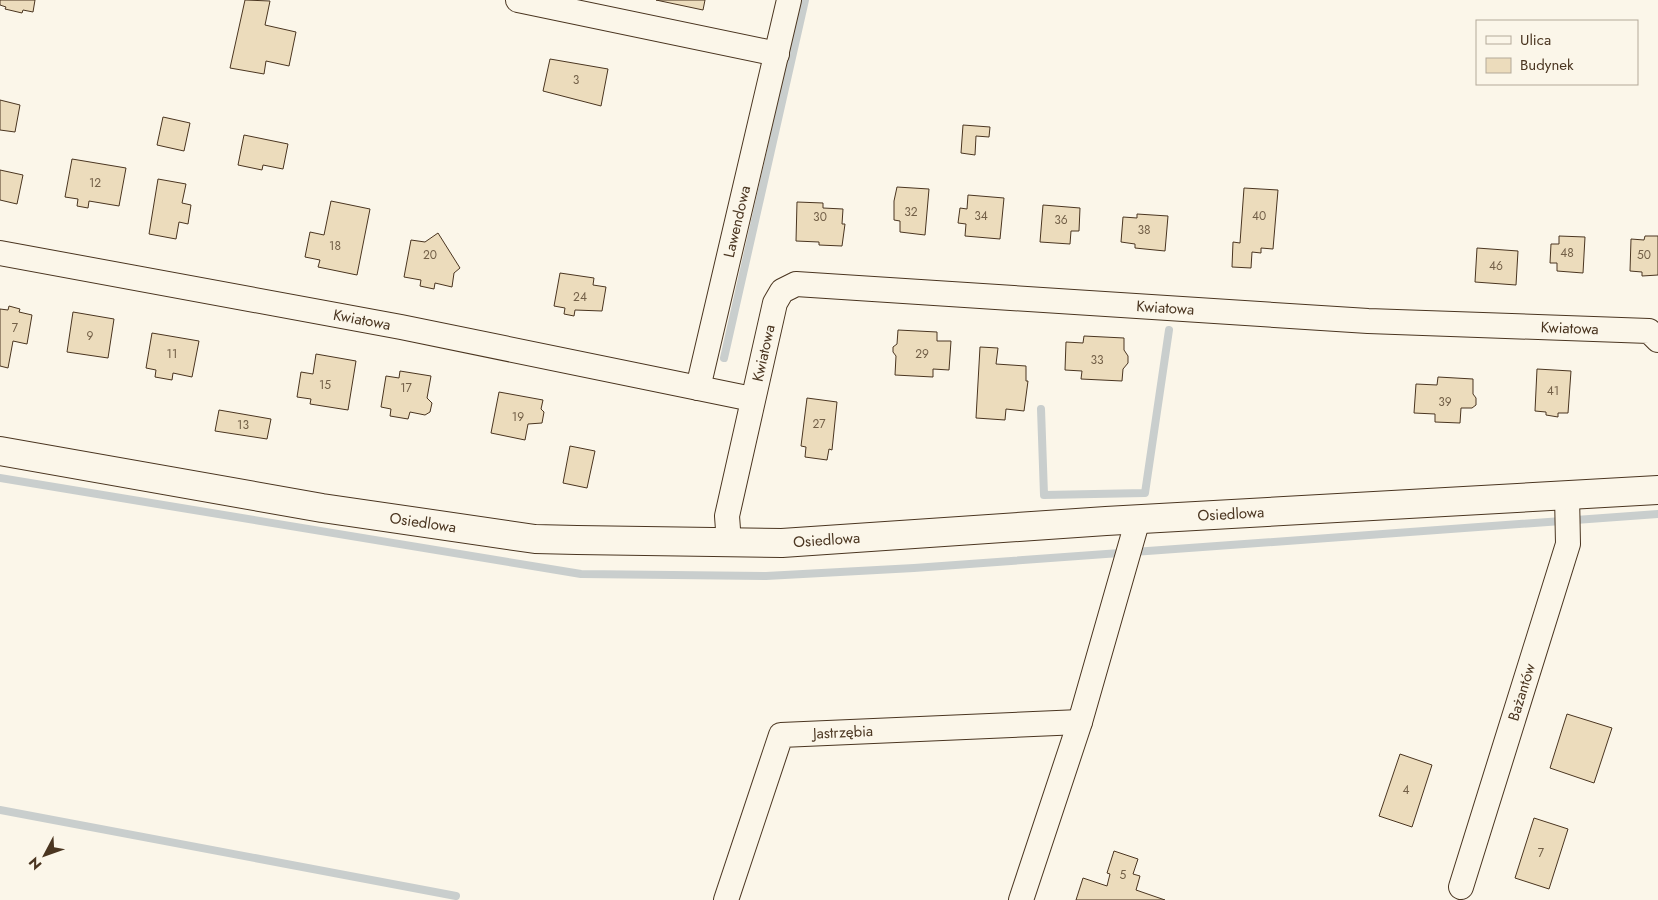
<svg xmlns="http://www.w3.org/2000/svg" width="1658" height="900" font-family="Jost,sans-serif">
<rect width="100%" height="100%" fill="#fbf6e9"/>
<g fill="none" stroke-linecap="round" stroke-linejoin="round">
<path stroke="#c9cecd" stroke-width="8" d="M724 358 805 0
M1041 409 1044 495 1145 493 1169 330
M0 478 581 574 766 576 914 568 1658 514
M0 810 456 896"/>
</g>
<path fill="#ecdcbc" stroke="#4a3520" d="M0 0H35L33 12 23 10 22 13 5 9 6 7 0 5Z
M245 0 270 1 265 25 296 32 289 66 266 61 264 74 230 68Z
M656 0H705L703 10Z
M550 59 608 69 601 106 543 91Z
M0 100 20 105 15 132 0 130Z
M163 117 190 123 184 151 157 145Z
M963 125 990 127 989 137 976 136 975 155 961 153Z
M244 135 288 144 283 169 263 165 262 170 238 165Z
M72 159 126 168 119 206 89 201 88 208 77 206 78 199 65 197Z
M0 170 23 175 17 204 0 200Z
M158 179 186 184 182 203 191 205 188 224 179 222 176 239 149 234Z
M897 187 929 189 925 235 900 232V221L894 220V201Z
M1244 188 1278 190 1273 249 1261 248V253L1252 252 1251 268 1232 267 1233 242 1240 243Z
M968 195 1004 198 1000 239 965 236 966 224 958 223 960 208 967 209Z
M331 201 370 209 357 275 318 267 320 260 305 257 310 232 324 235Z
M797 202 823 203V208L843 209 842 224H845L842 246 819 245V242L796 241Z
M1043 205 1080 208 1079 231H1071L1070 244 1040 242Z
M1137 214 1168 216 1165 251 1135 248V244L1121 242 1123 217 1137 218Z
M438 233 460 268 454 273 452 287 435 283 434 289 420 286 421 280 404 277 411 240 425 242Z
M1559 236 1585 237 1583 273 1557 271V263H1550L1551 244H1559Z
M1645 236H1658V275L1642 276V272L1630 271 1631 239 1644 240Z
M1477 248 1518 251 1516 285 1475 282Z
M560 273 594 278 593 285 606 287 602 311 575 310 574 316 564 314 565 308 554 306Z
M9 306 20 309 19 312 32 315 27 344 13 341 8 368 0 366V309L8 310Z
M73 312 114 319 108 358 67 352Z
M898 330 937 332V341H951L949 370 933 369V377L895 375 896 356 893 352V347L897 344Z
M152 333 199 341 192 377 173 373 172 380 155 377 156 370 146 368Z
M1084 336 1124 338V350L1128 356V363L1123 369 1122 381 1081 379 1082 371 1065 370 1066 342 1083 343Z
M980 347 998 348 996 364 1026 366V381H1028L1024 411 1006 409 1005 420 976 418Z
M316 354 356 361 348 410 310 404 311 399 297 397 301 372 313 374Z
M1537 369 1571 371 1568 413H1558V417L1546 415V412L1535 411Z
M400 371 431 376 427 398 432 403 430 412 425 415 410 412 408 419 390 416 391 409 381 407 386 376 399 378Z
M1438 377 1473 379V394L1476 398V405L1472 408H1461L1460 423 1435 422V414L1414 413 1416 384 1437 385Z
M499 392 543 400 541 409 544 412 542 423 528 424 525 440 491 433Z
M807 398 837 402 832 450 829 449 827 460 805 457 806 447 801 446Z
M219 410 271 419 267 439 215 431Z
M570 446 595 451 587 488 563 483Z
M1567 714 1612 728 1594 783 1550 768Z
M1400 754 1432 765 1412 827 1379 816Z
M1534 818 1568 829 1549 889 1515 878Z
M1114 851 1138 859 1133 874 1140 876 1136 890 1165 900H1076L1083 878 1107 886 1110 874 1107 873Z"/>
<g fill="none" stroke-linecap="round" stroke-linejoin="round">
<defs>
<g id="minor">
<path d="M518 0 777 54"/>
<path id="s1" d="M0 253 401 327 752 399"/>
<path id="s2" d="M698 388 789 0"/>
<path id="s3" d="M729 543 727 516 775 303 782 291 796 284 1368 321 1649 331 1658 340"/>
<path id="s4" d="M1461 887 1568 544 1567 495"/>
<path id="s5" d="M726 900 781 735 1080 722"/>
<path d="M1021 900 1080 722 1138 519"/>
</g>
<g id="tertiary">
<path id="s6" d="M0 451 322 508 535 539 577 540 782 543 1106 521 1658 490"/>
</g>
</defs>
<use href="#minor" stroke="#4a3520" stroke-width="26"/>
<use href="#tertiary" stroke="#4a3520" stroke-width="30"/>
<use href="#minor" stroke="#fbf6e9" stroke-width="24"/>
<use href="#tertiary" stroke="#fbf6e9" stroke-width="28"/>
</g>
<g text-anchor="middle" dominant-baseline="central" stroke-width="4" stroke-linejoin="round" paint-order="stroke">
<g font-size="12" fill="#725f47">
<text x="576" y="80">3</text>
<text x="95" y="183">12</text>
<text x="911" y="212">32</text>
<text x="981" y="216">34</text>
<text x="1259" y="216">40</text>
<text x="820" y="217">30</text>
<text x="1061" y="220">36</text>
<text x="1144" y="230">38</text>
<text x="335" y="246">18</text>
<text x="1567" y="253">48</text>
<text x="430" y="255">20</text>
<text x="1644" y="255">50</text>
<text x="1496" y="266">46</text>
<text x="580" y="297">24</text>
<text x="15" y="328">7</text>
<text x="90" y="336">9</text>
<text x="172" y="354">11</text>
<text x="922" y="354">29</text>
<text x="1097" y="360">33</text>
<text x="325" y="385">15</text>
<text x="406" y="388">17</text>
<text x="1553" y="391">41</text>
<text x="1445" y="402">39</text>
<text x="518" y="417">19</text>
<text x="819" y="424">27</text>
<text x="243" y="425">13</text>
<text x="1406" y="790">4</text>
<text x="1541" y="853">7</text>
<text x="1123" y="875">5</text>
</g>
<g font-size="15" fill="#4a3520" stroke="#fbf6e9">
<text stroke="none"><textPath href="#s2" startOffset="171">Lawendowa</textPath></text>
<text stroke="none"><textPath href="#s3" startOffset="645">Kwiatowa</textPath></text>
<text stroke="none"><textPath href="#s1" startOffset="368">Kwiatowa</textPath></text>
<text stroke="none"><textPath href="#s3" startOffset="1050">Kwiatowa</textPath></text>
<text stroke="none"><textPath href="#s3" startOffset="194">Kwiatowa</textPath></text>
<text stroke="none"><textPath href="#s6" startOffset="1239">Osiedlowa</textPath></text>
<text stroke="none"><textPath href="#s6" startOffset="429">Osiedlowa</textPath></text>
<text stroke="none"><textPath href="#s6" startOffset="834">Osiedlowa</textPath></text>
<text stroke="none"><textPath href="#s4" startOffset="204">Bażantów</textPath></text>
<text stroke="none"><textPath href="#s5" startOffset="236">Jastrzębia</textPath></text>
</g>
</g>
<rect x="1476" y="20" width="162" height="65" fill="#fbf6e9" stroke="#b4a999"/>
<rect x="1486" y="36" width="25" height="8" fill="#fbf6e9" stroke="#b4a999"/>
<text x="1520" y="45" font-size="15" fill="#4a3520">Ulica</text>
<rect x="1486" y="58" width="25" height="15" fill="#ecdcbc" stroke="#b4a999"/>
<text x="1520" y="70" font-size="15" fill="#4a3520">Budynek</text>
<g transform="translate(45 855) rotate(229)" stroke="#fbf6e9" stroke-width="4" paint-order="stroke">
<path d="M0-4L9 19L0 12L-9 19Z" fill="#4a3520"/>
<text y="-8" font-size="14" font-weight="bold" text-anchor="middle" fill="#4a3520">N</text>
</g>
</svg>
